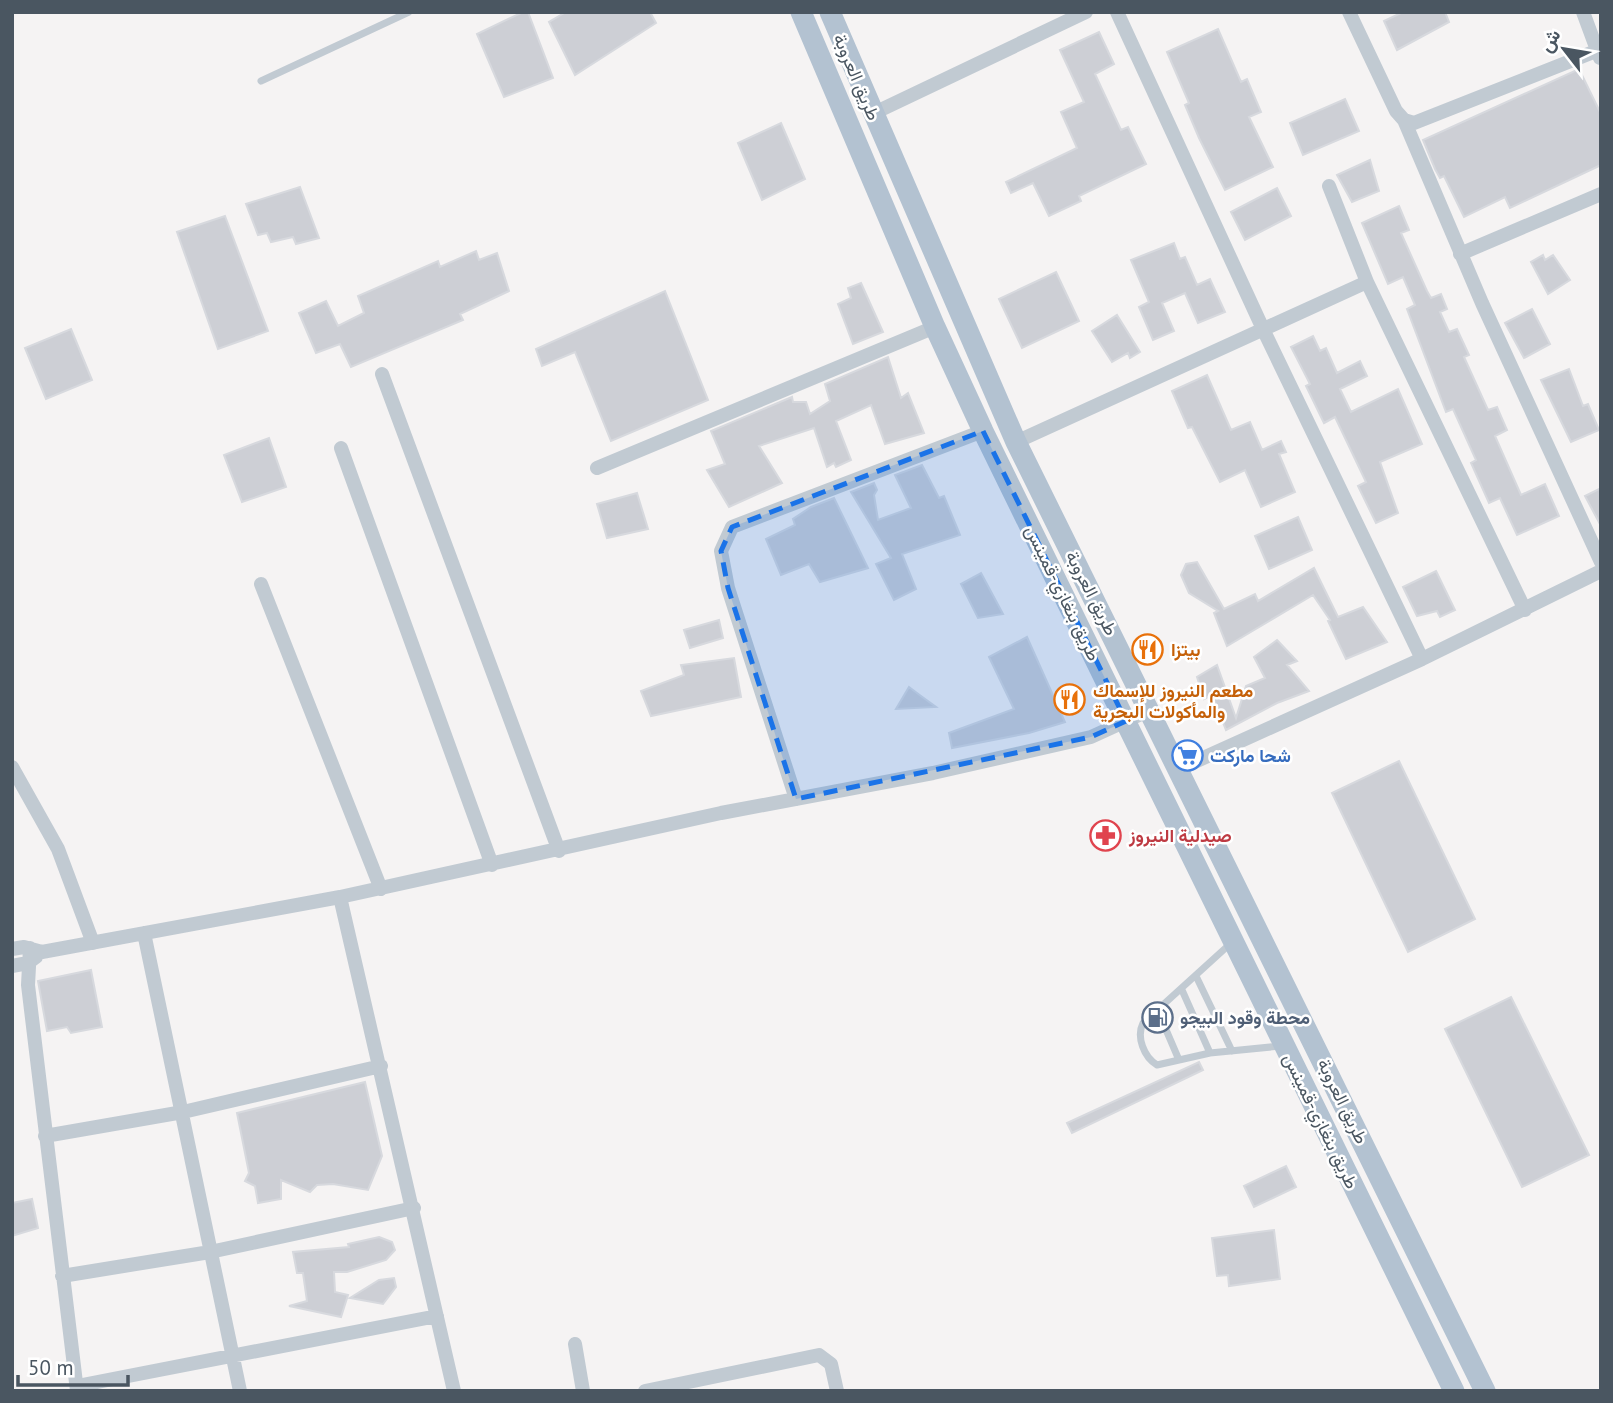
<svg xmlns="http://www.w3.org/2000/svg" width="1613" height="1403" font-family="'PT Sans',Vazirmatn,sans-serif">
<rect width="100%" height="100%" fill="#f5f3f3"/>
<path fill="#cdcfd5" stroke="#d7d9de" stroke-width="2" d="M523 12H528L553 78 504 97 477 34Z
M566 12H650L656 23 575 75 549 22Z
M1403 12H1445L1449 22 1397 50 1384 21Z
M1218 29 1241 82 1247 79 1261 112 1249 117 1273 167 1225 190 1199 138 1185 105 1189 103 1167 52Z
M1099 32 1114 64 1095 74 1121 130 1128 127 1146 164 1079 196 1081 201 1049 216 1033 183 1011 193 1006 182 1077 148 1061 112 1084 102 1060 50Z
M1579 69 1601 114V165L1510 208 1505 197 1464 217 1444 176 1440 178 1435 169 1423 140Z
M1345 99 1359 131 1303 155 1290 123Z
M781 123 805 179 762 200 738 143Z
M1370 160 1379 191 1352 202 1337 175Z
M300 187 319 238 296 244 293 237 271 242 267 233 258 235 246 204Z
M1277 188 1291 216 1245 240 1231 212Z
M1399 206 1409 230 1401 233 1427 291 1431 298 1441 294 1447 309 1440 312 1449 332 1457 329 1469 355 1464 357 1488 410 1497 407 1507 430 1495 436 1521 495 1545 484 1559 516 1517 535 1500 498 1489 503 1471 463 1476 460 1453 409 1446 412 1407 309 1415 305 1403 277 1388 284 1362 223Z
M225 216 268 331 218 349 177 232Z
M1174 243 1180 259 1185 257 1197 285 1210 279 1225 312 1198 323 1185 293 1162 303 1174 331 1153 340 1139 307 1149 302 1131 260Z
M476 251 479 260 497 253 509 291 460 314 463 320 351 367 340 344 316 353 299 313 326 301 338 326 364 313 358 296 438 261 440 267Z
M1543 255 1545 260 1553 255 1570 280 1548 294 1531 262Z
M1056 272 1079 321 1022 348 999 299Z
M861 283 883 332 853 344 838 304 851 298 848 288Z
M665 291 708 400 611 441 575 352 542 366 536 349Z
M1532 309 1550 344 1524 358 1505 323Z
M1117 315 1140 352 1130 358 1128 353 1112 362 1092 331Z
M71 329 92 380 46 399 25 348Z
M1313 336 1320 351 1326 348 1337 373 1360 361 1367 376 1340 389 1351 412 1398 389 1422 444 1380 462 1398 513 1376 523 1358 486 1366 482 1335 417 1324 423 1306 386 1310 384 1291 347Z
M888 357 901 398 908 393 924 433 885 444 871 405 836 421 851 460 836 467 834 463 827 467 814 428 759 446 782 483 729 507 707 470 725 464 711 431 792 397 793 402H806L810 414 830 401 825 384Z
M1569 369 1583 406 1588 404 1599 430 1571 442 1541 380Z
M1207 375 1231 430 1250 422 1262 450 1281 441 1286 452 1279 454 1295 492 1261 507 1245 470 1220 482 1192 427 1188 428 1172 391Z
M269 438 286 487 242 502 224 455Z
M922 465 939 498 944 496 960 535 902 554 916 589 894 600 876 564 891 558 851 492 874 483 877 490 874 495 878 520 911 508 895 475Z
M1601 488V526L1585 496Z
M637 493 648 529 607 538 597 504Z
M834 498 868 568 820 582 809 564 781 575 766 539 795 525 793 519 811 507Z
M1298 517 1312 550 1269 569 1255 536Z
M1197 562 1224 609 1255 594 1258 601 1314 568 1338 617 1363 607 1387 642 1346 659 1328 621 1330 620 1313 595 1227 646 1214 613 1218 611 1189 593 1181 575 1186 564Z
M1436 571 1455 610 1440 617 1437 611 1417 616 1403 587Z
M981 573 1003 614 978 618 961 584Z
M719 620 723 638 690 648 684 630Z
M1027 637 1065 722 1029 733 952 748 949 733 1014 709 989 657Z
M1277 640 1297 661 1287 665 1309 691 1277 703 1226 730 1212 695 1204 699 1197 677 1217 665 1236 718 1246 686 1265 678 1254 657Z
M734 658 741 697 651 716 641 691 684 675 681 665Z
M909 687 921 696 936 707 896 709Z
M1399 761 1475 919 1408 952 1332 793Z
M91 970 102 1027 71 1033 67 1027 47 1031 38 981Z
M1511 997 1589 1155 1522 1187 1445 1029Z
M1199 1062 1203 1070 1072 1133 1067 1123Z
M365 1082 382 1156 368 1190 333 1184 317 1185 310 1192 281 1180V1199L258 1203 255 1186 245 1181 249 1173 237 1113Z
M1286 1166 1296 1187 1254 1207 1244 1186Z
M32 1199 38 1228 12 1236V1203Z
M1274 1230 1280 1279 1229 1286 1228 1275 1217 1276 1212 1238Z
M379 1237 392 1242 395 1250 386 1260 347 1272H334L335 1292 348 1295 341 1317 289 1306 307 1301 303 1273H297L293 1252 349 1247 348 1244Z
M394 1278 396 1287 383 1304 350 1298 379 1280Z"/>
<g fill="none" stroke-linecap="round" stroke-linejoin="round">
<path stroke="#c1cad2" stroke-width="7" d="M261 81 409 12
M1230 944 1143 1023C1136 1037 1144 1057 1157 1065L1210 1053 1281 1046
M1196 976 1232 1051
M1182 990 1210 1053
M1158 1011 1179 1060"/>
<path stroke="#c1cad2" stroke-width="14" d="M1117 12 1263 329 1422 659
M1349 12 1396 111 1404 120 1414 123 1601 49
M1583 12 1600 58
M872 114 1086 12
M1404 120 1482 303 1601 562
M1329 186 1367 282
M1460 254 1601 194
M382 374 559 851
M1016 442 1367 282 1525 610
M341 448 492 865
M597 468 935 327
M261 584 381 889
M12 767 58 849 93 943
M1179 769 1422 659 1601 571
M796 799 728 588 721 551 732 527 983 431
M340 897 454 1391
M144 933 240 1391
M30 948 28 985 77 1391
M12 949 24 947 42 952 340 897 721 813 933 773 1091 737 1150 710
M12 966 28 963 36 957
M45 1136 183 1112 381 1066
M62 1276 210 1252 414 1208
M575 1344 583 1391
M77 1386 437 1316
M645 1391 819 1355 831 1364 837 1391"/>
<path stroke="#b3c2d1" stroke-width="21" d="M801 12 935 327 983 431 1454 1391
M830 12 1016 442 1485 1391"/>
</g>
<path fill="#1a73e8" fill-opacity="0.2" stroke="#1a73e8" stroke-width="5" stroke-dasharray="14 9" stroke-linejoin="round" d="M983 431 1126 721 1091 737 796 799 728 588 721 551 732 527Z"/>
<defs>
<symbol id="restaurant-ring" viewBox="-11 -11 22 22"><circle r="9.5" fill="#fff" stroke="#e8710a" stroke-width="1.5"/><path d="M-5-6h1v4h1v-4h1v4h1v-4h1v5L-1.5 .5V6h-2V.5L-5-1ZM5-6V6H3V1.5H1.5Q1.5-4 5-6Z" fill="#e8710a"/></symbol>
<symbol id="supermarket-ring" viewBox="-11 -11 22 22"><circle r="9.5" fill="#fff" stroke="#3f7fe0" stroke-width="1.5"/><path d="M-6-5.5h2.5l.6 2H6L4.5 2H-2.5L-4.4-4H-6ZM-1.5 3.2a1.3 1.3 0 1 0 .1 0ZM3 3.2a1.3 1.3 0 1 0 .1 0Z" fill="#3f7fe0"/></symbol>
<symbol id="pharmacy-ring" viewBox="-11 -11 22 22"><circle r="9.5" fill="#fff" stroke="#e0444e" stroke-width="1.5"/><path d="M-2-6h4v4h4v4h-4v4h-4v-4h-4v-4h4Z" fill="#e0444e"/></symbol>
<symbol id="fuel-ring" viewBox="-11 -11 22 22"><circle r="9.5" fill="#fff" stroke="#5c6f8a" stroke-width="1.5"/><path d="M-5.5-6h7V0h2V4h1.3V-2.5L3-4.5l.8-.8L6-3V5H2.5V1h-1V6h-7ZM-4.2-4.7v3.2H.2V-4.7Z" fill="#5c6f8a"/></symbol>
</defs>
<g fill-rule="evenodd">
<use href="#restaurant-ring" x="1130" y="632" width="35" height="35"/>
<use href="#restaurant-ring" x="1052" y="682" width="35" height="35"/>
<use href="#supermarket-ring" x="1170" y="738" width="35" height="35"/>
<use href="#pharmacy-ring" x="1088" y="818" width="35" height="35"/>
<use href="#fuel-ring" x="1140" y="1000" width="35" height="35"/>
</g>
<g text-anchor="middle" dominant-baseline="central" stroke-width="5" stroke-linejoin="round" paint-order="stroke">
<g font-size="18" fill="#4a5661" stroke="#fff">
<text transform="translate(857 77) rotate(67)">طريق العروبة</text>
<text transform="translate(1063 593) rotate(64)">طريق بنغازي-قمينس</text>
<text transform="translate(1092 593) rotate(63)">طريق العروبة</text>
<text transform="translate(1343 1101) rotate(64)">طريق العروبة</text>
<text transform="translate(1321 1121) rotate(64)">طريق بنغازي-قمينس</text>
</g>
<g font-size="18" font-weight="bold" fill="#c56008" stroke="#fff" text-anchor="start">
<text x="1171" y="649">بيتزا</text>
<text x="1093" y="690">مطعم النيروز للإسماك<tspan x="1093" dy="21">والمأكولات البحرية</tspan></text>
</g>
<g font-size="18" font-weight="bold" fill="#366cbe" stroke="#fff" text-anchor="start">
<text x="1210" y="755">شحا ماركت</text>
</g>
<g font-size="18" font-weight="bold" fill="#be3a42" stroke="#fff" text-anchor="start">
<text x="1129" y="835">صيدلية النيروز</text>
</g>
<g font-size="18" font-weight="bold" fill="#4e5e75" stroke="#fff" text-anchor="start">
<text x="1180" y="1017">محطة وقود البيجو</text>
</g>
</g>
<rect width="1613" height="1403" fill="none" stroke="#4a5661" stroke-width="28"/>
<g transform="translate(1564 49) rotate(301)" stroke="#ffffff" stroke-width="5" paint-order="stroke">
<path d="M0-5L12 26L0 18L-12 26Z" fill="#4a5661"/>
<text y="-10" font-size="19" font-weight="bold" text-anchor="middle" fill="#4a5661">ش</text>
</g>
<path d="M18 1375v10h110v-10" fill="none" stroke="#4a5661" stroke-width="3.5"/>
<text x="28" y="1375" font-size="21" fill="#4a5661" stroke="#ffffff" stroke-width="5" paint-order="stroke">50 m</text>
</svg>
